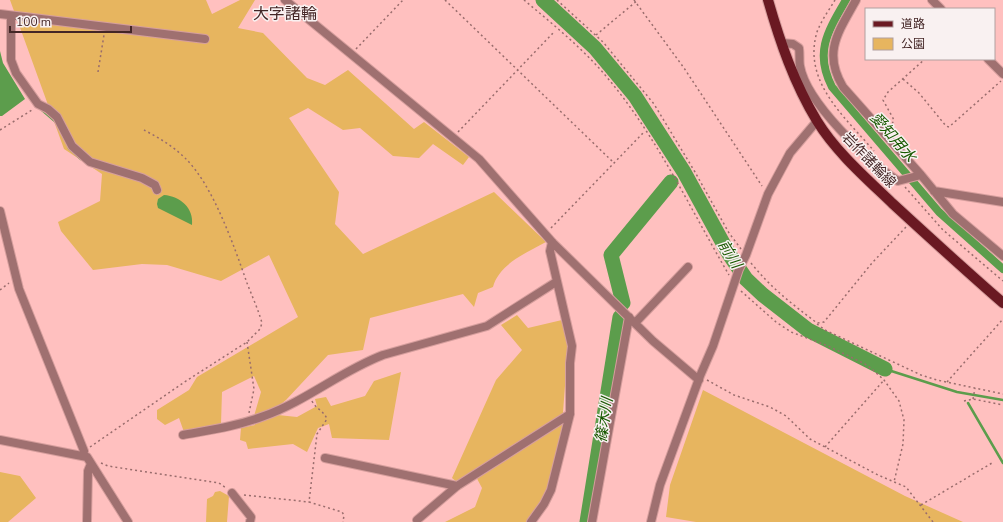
<svg xmlns="http://www.w3.org/2000/svg" width="1003" height="522" font-family="'Nunito Sans','Noto Sans JP',sans-serif">
<rect width="100%" height="100%" fill="#ffc0bf"/>
<path fill="#e7b55f" d="M10 0H206L212 14 240 0H255L238 28 263 33 307 78 325 85 348 70 414 129 424 122 469 157 463 165 433 144 419 158 393 156 360 128 343 130 308 108 289 118 339 192 335 224 363 254 494 192 546 242C526 253 499 264 493 287L478 293 474 307 463 294 370 318 363 350 328 355 286 400 275 409 278 415 297 417 317 406 315 399 326 397 331 406 365 396 374 381 401 372 389 440 332 438 329 424 318 428 307 452 293 444 248 449 246 442 240 440 241 428 255 425 254 416 261 392 254 376 222 392 221 424 184 432 179 418 165 425 157 419V410L189 390 197 377 298 317 269 255 221 281 167 265 142 264 93 270 61 231 58 222 100 201 102 174 64 149Z
M517 315 528 328 562 320 568 346 561 439 545 495 526 522H445L475 507 482 488 474 473 458 483 452 478 496 380 522 350 501 325Z
M703 390 905 496 963 522H696L666 517 670 485Z
M0 472 20 476 36 498 8 522H0Z
M220 491 229 496 227 522H206L207 499 213 496 215 492Z"/>
<path fill="#5c9d4c" d="M0 25V51L3 63 25 99 2 116H0Z
M164 195C180 196 194 208 192 225L158 208 157 204 158 199Z"/>
<g fill="none" stroke-linecap="round" stroke-linejoin="round">
<path stroke="#5c9d4c" stroke-width="2.5" d="M42 110 56 122
M69 148 81 159
M885 369 957 392 1003 400
M968 403 1003 463"/>
<path stroke="#5c9d4c" stroke-width="8" d="M846 0C828 31 814 52 832 87L939 212 1003 269"/>
<path stroke="#5c9d4c" stroke-width="15" d="M543 0 595 48 635 96 684 172 729 254 746 279 763 295 808 330 885 369
M623 303 611 255 671 182
M587 522 620 317"/>
<defs>
<path id="minor" d="M285 0 479 159 552 242 653 341 699 380
M856 0C839 31 822 52 843 87L921 175 953 214 1003 256
M932 0 941 9
M0 14 205 39
M11 17V60L16 73 38 104 48 109 57 117 72 146 90 162 142 178 155 185 157 190
M782 43 793 44 799 48C800 54 799 61 800 66 806 102 868 161 898 181L921 175
M988 59 1003 74
M934 191 1003 202
M0 211 19 289 84 451
M635 323 688 267
M183 435C210 430 238 426 264 416 306 401 341 371 383 355L487 326 556 282
M0 440 87 457 128 522
M325 458 457 486
M232 493 251 517 250 522
M417 520 457 486 570 414
M87 522 88 471 90 466
M531 522 544 504 551 490 570 414V363L572 346 550 251 552 242
M592 522 629 317
M651 522 660 485 700 376 713 346 739 269 746 255 768 194 790 153 817 121"/>
<path id="major" d="M768 0C780 42 794 83 817 121 836 152 866 178 892 203 929 237 965 270 1003 303"/>
</defs>
<use href="#minor" stroke="#d69e9d" stroke-width="10"/>
<use href="#major" stroke="#d69e9d" stroke-width="12"/>
<path stroke="#996c6c" stroke-width="1.5" stroke-dasharray="2 3" stroke-linecap="butt" d="M445 0 613 162
M524 0C549 21 576 43 598 67 653 128 688 205 729 275
M557 0 603 42 654 104 695 172 729 233 741 249
M634 0 684 68 762 186
M835 0C829 10 821 21 817 32 802 82 846 118 874 151
M596 35 638 0
M356 49 403 0
M98 72 104 35
M903 79 919 93 946 126 949 127 1001 81
M890 128 894 120 883 100 888 92 925 59
M0 130 32 110
M458 132 554 32
M905 187 943 230 1003 281
M551 228 645 131
M751 263C771 288 792 304 817 323L824 322 872 263 906 227
M0 290 9 283
M741 291 776 322 791 332 828 346 865 364 873 370 884 380 899 401 904 420 903 444 894 482
M817 324 825 330 921 375 937 380 1003 394
M247 342 254 389 249 413
M707 380 734 395 770 407 786 416 810 439 878 475 906 487 933 522
M947 382 1003 319
M973 399 975 388
M312 401C316 409 324 411 327 419L317 434 309 502 342 512 344 515 343 522
M964 401 973 399 1003 405
M90 447 186 381 247 342 260 329 262 323C258 309 252 296 247 283 234 246 213 185 185 158 173 146 159 138 144 130
M825 447 884 380
M101 463 108 466 219 483 226 488
M244 495 309 502
M921 505 992 463"/>
<use href="#minor" stroke="#9f7070" stroke-width="8"/>
<use href="#major" stroke="#6a1922" stroke-width="10"/>
</g>
<g text-anchor="middle" dominant-baseline="central" stroke-width="3" stroke-linejoin="round" paint-order="stroke">
<g font-size="14" fill="#442626" stroke="#f9f1f1">
<text transform="translate(869 160) rotate(46)">岩作諸輪線</text>
</g>
<g font-size="15" font-style="italic" fill="#185900" stroke="#f9f1f1">
<text transform="translate(893 137) rotate(49)">愛知用水</text>
<text transform="translate(730 254) rotate(58)">前川</text>
<text transform="translate(604 420) rotate(-81)">篠木川</text>
</g>
<g font-size="16" fill="#442626" stroke="#f9f1f1">
<text x="285" y="14">大字諸輪</text>
</g>
</g>
<rect x="865" y="8" width="130" height="52" fill="#f9f1f1" stroke="#b1a0a0"/>
<rect x="873" y="21" width="20" height="6" fill="#6a1922" stroke="#b1a0a0"/>
<text x="901" y="28" font-size="12" fill="#442626">道路</text>
<rect x="873" y="38" width="20" height="12" fill="#e7b55f" stroke="#b1a0a0"/>
<text x="901" y="48" font-size="12" fill="#442626">公園</text>
<path d="M10 26v6h121v-6" fill="none" stroke="#442626" stroke-width="2"/>
<text x="16" y="26" font-size="12" fill="#442626" stroke="#f9f1f1" stroke-width="3" paint-order="stroke">100 m</text>
</svg>
